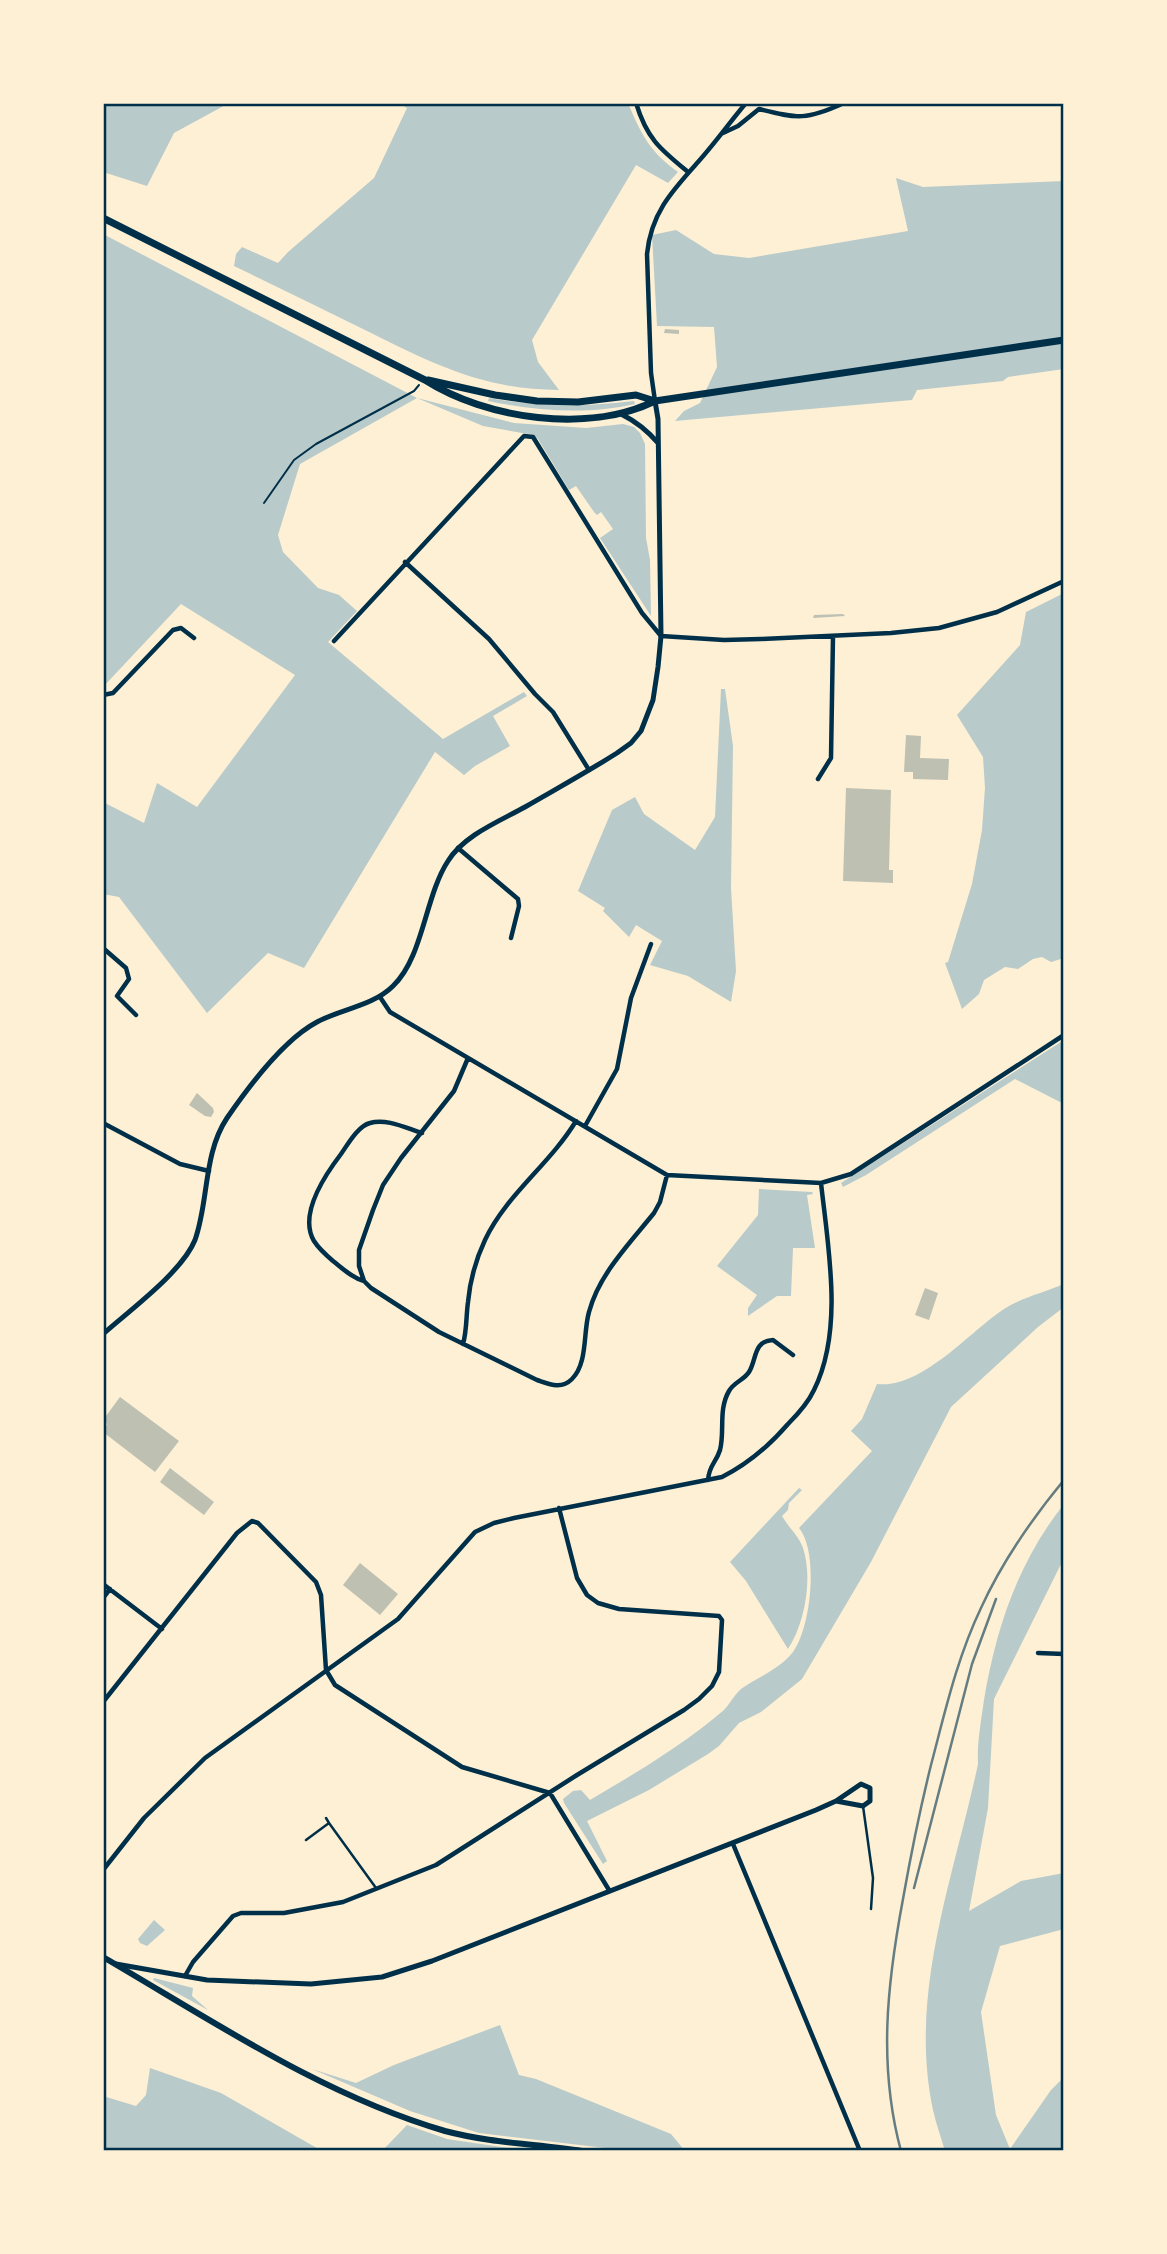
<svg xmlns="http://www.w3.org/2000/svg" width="1167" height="2254" font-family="'Asap Condensed',sans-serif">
<rect width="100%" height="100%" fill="#fdf0d5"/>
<path fill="#b9caca" d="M103 103H229L174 133 147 186 103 172Z
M398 103H628C641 134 650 152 678 172L668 183 636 165 532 340 538 362 559 390C482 390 430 362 363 329 320 308 277 287 234 266L236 254 242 247 278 263 288 252 374 178 407 108Z
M896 178 923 187 1064 181V369L1008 377 1003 381 917 390 912 400 675 421 684 411 700 403 717 367 714 327 657 326 652 235 676 230 714 254 749 258 908 231Z
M103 234 417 398 514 423 586 428 623 424 634 427 640 433 645 444 646 538 650 560 651 616 600 538 613 529 601 512 597 515 594 512 576 486 569 490 538 439 533 435 483 426 417 398 300 464 278 535 283 552 318 588 339 595 357 611 328 642 443 739 524 692 527 696 493 716 510 746 475 766 464 775 435 752 304 968 268 953 207 1013 119 897 103 894V802L144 823 157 783 197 807 295 675 181 604 103 687Z
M489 398C538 407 585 407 634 401L635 404C588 415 536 411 488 401Z
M1064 593V958L1051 962 1042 957 1033 959 1018 969 1005 967 984 980 979 994 962 1009 945 963 948 962 972 884 982 830 985 788 983 757 957 715 1020 645 1026 612Z
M721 689H725L733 746 731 888 736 971 731 1002 688 976 650 965 662 941 636 925 629 937 603 911 605 908 578 891 612 810 635 797 644 814 695 850 715 817Z
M1064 1040V1104L1015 1079 866 1175 843 1187 841 1183Z
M759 1189 812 1192 813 1194 807 1195 815 1248H793L791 1296H777L748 1316V1308L757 1295 717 1266 758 1215Z
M1064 1284V1307L1038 1327 951 1407 871 1562 802 1679 761 1712 739 1723 719 1746 708 1754 649 1790 587 1821 607 1861 603 1864 564 1803 563 1799 573 1791 581 1790 590 1800C636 1773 683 1745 724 1710 730 1704 734 1695 741 1689 758 1677 780 1669 793 1652 811 1628 819 1552 799 1528L872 1451 851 1431 862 1419 877 1384C922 1389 969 1332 1004 1309 1021 1298 1045 1292 1064 1284Z
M799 1488 802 1490 789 1503 788 1510 782 1516C788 1527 799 1536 803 1548 813 1578 805 1623 788 1649L746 1581 730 1562Z
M1064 1504V1558L994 1699 988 1808 969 1911 1021 1881 1064 1873V1929L1000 1946 981 2012 996 2115 1010 2149 1051 2090 1064 2077V2151H945C941 2137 936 2124 933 2110 908 1993 954 1877 978 1764 977 1742 981 1722 984 1700 996 1628 1018 1562 1064 1504Z
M154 1920 165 1930 147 1946 140 1943 138 1939Z
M154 1978 193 1988 192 1996 208 2010 153 1980Z
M500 2025 519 2075 536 2079 671 2134 685 2151H631L479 2133 410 2111 312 2069 356 2083 394 2065Z
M150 2068 221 2093 322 2151H103V2096L136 2106 146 2095Z
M407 2125 447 2139 528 2151H382Z"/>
<path fill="#bec0b2" d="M665 329 679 330V334L664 333Z
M843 614 845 616 813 618 814 615Z
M906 735 921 736 920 758 949 759 948 780 913 779V772H904Z
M846 788 891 790 889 870H893V883L843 881Z
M197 1093 213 1108 214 1112 211 1117 205 1116 189 1105Z
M925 1288 938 1293 929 1320 915 1315Z
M120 1397 179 1441 155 1472 103 1432 107 1424 103 1420Z
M170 1468 214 1502 204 1515 160 1482Z
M360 1563 398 1594 380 1615 343 1585Z"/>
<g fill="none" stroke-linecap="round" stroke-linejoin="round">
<path stroke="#003049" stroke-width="2" d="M264 503 294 460 316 444 414 391 419 385"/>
<path stroke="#003049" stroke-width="2.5" d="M863 1806 873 1878 871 1909
M329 1823 376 1888
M306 1840 329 1823 326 1818"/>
<path stroke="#003049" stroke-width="4.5" d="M636 103C647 139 660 149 688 172
M723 133 738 126 759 109C798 119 807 120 844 103
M655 401 651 373 647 254C651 213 672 191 698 162 715 143 730 122 746 103
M405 562 489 639 535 694 553 712 589 770
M334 641 524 436 533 437 642 613 661 636 724 640 761 639 891 633 939 628 997 612 1064 581
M103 695 113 693 173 630 181 628 194 638
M818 779 831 758 833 636
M458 848 518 899 519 906 511 938
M103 948 126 968 129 979 117 996 136 1015
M380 997 390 1012 667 1175 821 1183 851 1174 1064 1035
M468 1058 454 1091 401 1158 383 1185 373 1210 359 1250V1266L364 1281 371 1288 439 1332 537 1380C549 1384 561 1390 572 1379 588 1363 583 1332 589 1312 599 1274 630 1243 654 1213L660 1202 667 1175
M103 1123 180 1164 209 1171
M585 1126 617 1069 631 998 651 944
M364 1281C352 1278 342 1268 333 1261 326 1255 319 1249 314 1241 298 1214 325 1175 341 1154 348 1144 358 1126 370 1123 386 1118 406 1128 422 1133
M463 1344C467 1330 466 1316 468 1302 470 1281 476 1259 485 1240 506 1195 550 1164 576 1121
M708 1480C709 1465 716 1463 720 1450 725 1431 718 1410 729 1391 734 1382 744 1380 749 1372 757 1359 753 1341 773 1340L793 1355
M103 1584 162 1629
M103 1598 110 1589
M1038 1653 1064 1654
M103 1702 237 1533 252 1521 258 1523 316 1582 321 1595 326 1670 335 1685 462 1767 550 1793 609 1890
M733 1844 860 2151
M103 1870 144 1818 205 1758 398 1619 475 1532 494 1523 514 1518 722 1477C748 1464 769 1446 788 1424 798 1414 808 1403 814 1390 844 1330 828 1247 821 1183
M185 1976 193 1962 233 1916 241 1913H284L343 1902 436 1865 577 1775 684 1710 699 1699 712 1686 719 1672 722 1620 719 1616 619 1609 598 1603 587 1595 577 1578 559 1508"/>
<path stroke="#003049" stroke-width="5" d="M621 414C637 422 647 430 658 443
M103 1334C130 1310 182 1272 195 1240 209 1201 203 1154 227 1118 249 1086 283 1040 317 1022 341 1009 373 1006 393 986 423 958 425 896 448 861 464 835 500 821 525 807 556 789 587 772 617 753L631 743 641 731 653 700 658 667 661 636 658 419 655 401
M116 1964 207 1980 311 1984 382 1977 432 1961 816 1810 836 1801 861 1784 870 1788V1801L863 1806 836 1801"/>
<path stroke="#003049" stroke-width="6" d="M103 1957C213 2021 322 2095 445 2131 490 2143 537 2144 582 2151"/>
<path stroke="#003049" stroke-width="7" d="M103 218 425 380C486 419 588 434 655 401L1064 340
M428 380 495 395 537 401 578 402 636 395 655 401"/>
<path stroke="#657d81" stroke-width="2.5" d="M914 1888 972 1664 996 1599
M901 2151C878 2066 887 1984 903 1899 911 1854 920 1809 931 1765 945 1712 957 1658 981 1608 1002 1562 1031 1520 1064 1480"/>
</g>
<rect width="1167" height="2254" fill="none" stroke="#fdf0d5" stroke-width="210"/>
<rect x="105" y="105" width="957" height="2044" fill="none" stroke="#003049" stroke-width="2.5"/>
</svg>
